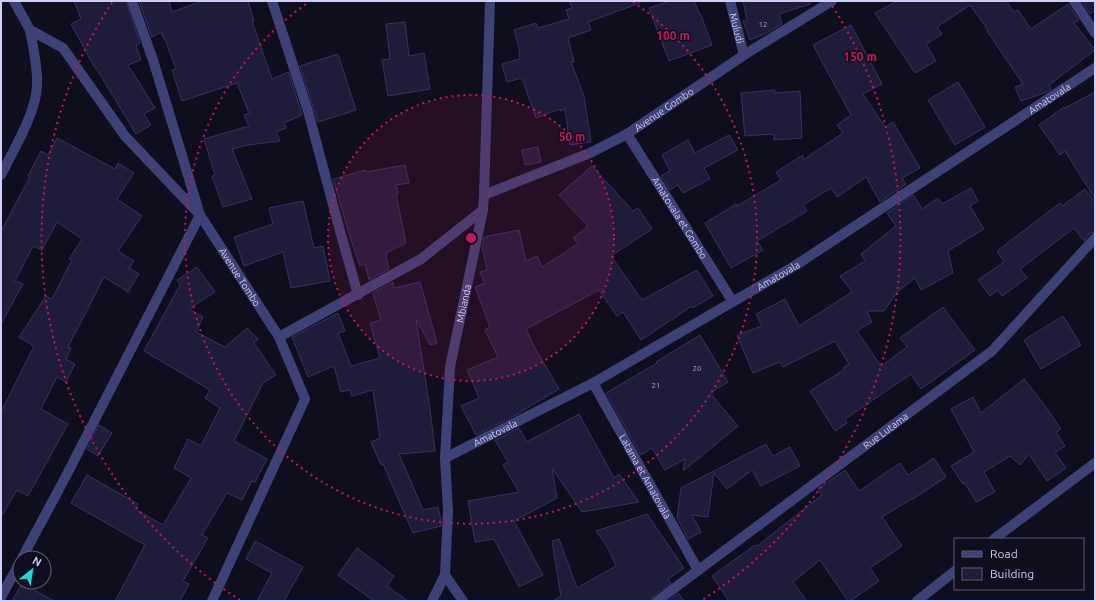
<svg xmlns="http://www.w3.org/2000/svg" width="1096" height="602" font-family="Ubuntu,sans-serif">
<rect width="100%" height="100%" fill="#0f0e1c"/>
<path fill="#1f1c3a" stroke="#363164" d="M74 1H126L140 43 136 45 141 60 128 65 155 108 144 114 151 125 136 134 96 68H95L71 24 81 19Z
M139 1H169L172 12 202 1H248L254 21H252L272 79 289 72 302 115 284 123 286 128 276 132 280 141 248 145 232 149 252 199 223 207 212 176 215 175 204 139 249 126 244 115 249 113 237 83 182 101 172 70 176 69 165 39H164L161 32 152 37Z
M569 1H640V3L588 22 591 30 568 38 574 62H571L584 96 591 142 570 145 565 109 560 111V109L536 118 522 78 507 82 502 64 520 59 519 52H520L514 30 536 23 538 28 569 19 566 10 572 8Z
M670 1H694L700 15H701L712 45 669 61 649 8Z
M743 1H810V4L779 14 782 24 767 33 750 40 743 21 747 20Z
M897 1H1006L1014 12 1018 10 1031 29 1068 4 1079 20 1074 23 1095 50 1049 85 1051 89 1047 92 1021 101 1015 87 1023 84 987 31 988 30 970 5 937 27 942 34 926 44 936 61 915 73 875 13Z
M1082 1H1095V11L1090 14Z
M405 22 409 56 424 53 430 89 388 96 382 60 390 59 386 24Z
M851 25 882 84 863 94 885 127 893 122 920 168 902 178 906 184 880 202 866 177 837 197 831 188 803 205 807 211 757 241 763 250 731 268 705 223 736 204 737 206 781 180 776 172 803 155V160L843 133 837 125 851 115 813 45Z
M338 54 356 110 318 122 300 66Z
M958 82 985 127 955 145 928 100Z
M775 90 774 93 800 91 802 138 774 140V134L745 136 741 93Z
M1095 92V199L1065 151 1060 155 1039 125 1064 107 1065 108Z
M729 135 738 150 704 168 710 179 683 193 678 185 670 190 661 176 670 171 662 155 688 140 695 153Z
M57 138 115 169 118 163 134 173 117 199 142 216 118 251 134 261 129 268 139 274 128 292 104 277 68 347 71 348 66 359 75 364 66 382 57 377 41 409 68 424 28 496 17 490 1 517V412L34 346 19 337 46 296 52 299 72 260 69 259 82 239 57 222 42 250 33 246 15 281 23 284 1 324V231L30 177 28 176 41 151 48 155Z
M538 147 541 162 525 165 522 150Z
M405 165 409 183 396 185 398 194H396L406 243 386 253 387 256 386 257 389 269 369 280 365 264 360 266 350 237 333 179 365 170V172Z
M592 166 633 211 638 208 652 229 611 256 642 300 697 270 713 296 693 308 692 306 641 340 623 312 617 316 599 290 526 329 535 348 559 389 514 416 476 435 461 406 479 398 467 370 498 357 485 330 490 327 475 287 485 283 480 272 487 270 482 247 484 237 519 230 526 261 537 256 542 267 578 244 573 238 588 226 559 195Z
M971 188 978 201 970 206 984 229 948 251 953 273 921 290 915 278 897 292 884 311H867L872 322 857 331 881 366 907 347 900 338 943 307 975 350 921 389 911 374 845 419 847 423 835 431 810 391 844 370 843 368 849 364 835 341 783 367 780 362 753 373 737 335 762 326 756 314 785 299 799 326 852 292 840 276 865 261 861 254 896 226 887 213 913 195 922 209 938 198 942 204Z
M1085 189 1095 202V232L1090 233 1084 241 1074 228 1020 269 1027 278 1002 296 998 290 990 296 978 280 1004 262 997 251 1060 203 1062 206Z
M303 201 314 248 323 246 330 281 291 288 283 252 244 266 234 237 273 224 269 208Z
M197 267 215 292 189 309 203 317 196 332 225 347 247 328 258 339 254 343 276 375 263 383 234 441 267 459 255 482 252 481 242 500 227 493 202 535 208 538 183 581 189 584 180 601H115L145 545 71 503 87 475 138 504 135 509 163 525 191 478 174 468 175 466 188 439 201 446 220 408 205 398 210 390 144 351 180 285 177 280Z
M393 282 394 288 420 282 437 343 430 345 416 319 430 409 435 451 399 454 423 510 438 507 441 521V526L413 533 383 464 381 465 371 442 380 438 373 390 352 396 350 390 341 392 334 366 308 377 292 337 338 313 345 331 338 333 351 366 380 358 370 323 381 320 373 293Z
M1063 316 1081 345 1041 369 1024 340Z
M700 335 728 382 710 393 738 426 683 471 685 459 665 470 652 448 641 455 606 393 657 363 656 362Z
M1024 379 1043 403 1061 429 1056 432 1065 446 1055 453 1066 468 1047 481 1029 454 1020 465 1010 456 984 472 995 492 976 502 965 483 963 484 951 466 974 452 951 409 973 397 981 413Z
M579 414 614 478 619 474 639 502 582 512 552 468 557 498 514 521 543 575 519 587 494 539 475 542 468 501 519 492 503 465 508 462 495 440 519 428 527 442Z
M99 425 112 433 98 456 87 449Z
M766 444 773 456 790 447 800 466 761 486 752 470 727 489 714 473 708 517 692 515 701 532 688 539 677 518 681 488Z
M934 458 946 477 913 499V498L882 517 902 546 870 568 879 581 850 601H848L820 560 793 582 807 601H729L712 576 755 545 757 546 822 495 818 489 845 470 859 491 900 463 908 475Z
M647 514 684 568 668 579 671 583 653 596 651 601H553L561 596 552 541 559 539 577 588 616 566 608 548 596 531Z
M255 541 303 567 284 601H257L272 573 246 559Z
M357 548 394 576 387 586 408 601H374L338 575Z
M22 583 54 601H12Z
M678 593 684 601H668Z"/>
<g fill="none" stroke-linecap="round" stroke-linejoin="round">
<g stroke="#3e4175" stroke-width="10">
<path id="s1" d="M14 1 30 30 63 48 125 136 200 215 279 337 305 399 212 601"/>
<path d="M272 1 308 111 340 231 358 295"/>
<path id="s2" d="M730 1 744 55"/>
<path d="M1074 1 1095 33"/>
<path id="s3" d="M627 134 733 302"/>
<path d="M1 175C13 151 37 111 37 85 38 68 33 47 30 30"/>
<path id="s4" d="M484 195 590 153 627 134 744 55 832 1"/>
<path d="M279 337 421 259 483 210"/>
<path id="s5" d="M593 383 698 570"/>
<path id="s6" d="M445 458 593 383 796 265 1095 68"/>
<path d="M994 539 1095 463"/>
<path d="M22 558 65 478 200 215 153 60 132 1"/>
<path d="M1 597 20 562"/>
<path d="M432 601 445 575"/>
<path id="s7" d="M463 601 445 575 448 511 445 458 450 367 483 210 484 195 490 1"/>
<path id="s8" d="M657 601 992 351 1095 238"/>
<path d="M917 601 955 571"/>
</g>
</g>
<circle cx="471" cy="238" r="143" fill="#c2185b" fill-opacity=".12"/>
<g fill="none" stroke="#c2185b" stroke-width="2" stroke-dasharray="2 4">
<circle cx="471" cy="238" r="143"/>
<path d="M633 2A286 286 0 1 1 309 2"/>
<path d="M240 600A429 429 0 0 1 113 1M829 1A429 429 0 0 1 702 600"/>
</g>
<g text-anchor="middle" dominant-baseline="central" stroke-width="3" stroke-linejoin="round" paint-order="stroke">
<g font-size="8" fill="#a3a2c9">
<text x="763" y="24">12</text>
<text x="697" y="368">20</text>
<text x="656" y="385">21</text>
</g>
<g font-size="10" fill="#cfcef9" stroke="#0f0e1c">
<text stroke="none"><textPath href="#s2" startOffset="28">Muludi</textPath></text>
<text stroke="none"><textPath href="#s6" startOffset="704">Amatovala</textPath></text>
<text stroke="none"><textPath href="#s4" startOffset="200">Avenue Gombo</textPath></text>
<text stroke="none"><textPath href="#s3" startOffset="99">Amatovala et Gombo</textPath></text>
<text stroke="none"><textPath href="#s6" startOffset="380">Amatovala</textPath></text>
<text stroke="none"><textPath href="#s1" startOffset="361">Avenue Tombo</textPath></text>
<text stroke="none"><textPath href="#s7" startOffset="305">Mbianda</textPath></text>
<text stroke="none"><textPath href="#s8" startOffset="285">Rue Lutama</textPath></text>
<text stroke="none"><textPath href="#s6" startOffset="56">Amatovala</textPath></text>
<text stroke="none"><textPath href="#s5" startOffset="107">Latama et Amatovala</textPath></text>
</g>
</g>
<circle cx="471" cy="238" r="6" fill="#c2185b" stroke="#0f0e1c" stroke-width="2"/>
<g font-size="12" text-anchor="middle" font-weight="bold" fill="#c2185b" stroke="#0f0e1c" stroke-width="3" stroke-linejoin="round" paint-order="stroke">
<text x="673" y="40">100 m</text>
<text x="860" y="61">150 m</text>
<text x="572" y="141">50 m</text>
</g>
<rect width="1096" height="602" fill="none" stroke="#cfcef9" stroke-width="4"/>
<rect x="954" y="538" width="130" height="52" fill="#0f0e1c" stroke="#5c5b74"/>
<rect x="962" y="551" width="20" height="6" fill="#3e4175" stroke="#5c5b74"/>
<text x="990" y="558" font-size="12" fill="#cfcef9">Road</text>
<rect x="962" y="568" width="20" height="12" fill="#1f1c3a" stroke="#5c5b74"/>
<text x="990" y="578" font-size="12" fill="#cfcef9">Building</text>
<g transform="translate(32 570) rotate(30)"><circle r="19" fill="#0f0e1c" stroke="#5c5b74"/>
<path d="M0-3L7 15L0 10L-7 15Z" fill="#1ad9d9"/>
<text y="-6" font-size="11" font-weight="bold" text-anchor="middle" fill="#cfcef9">N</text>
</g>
</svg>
